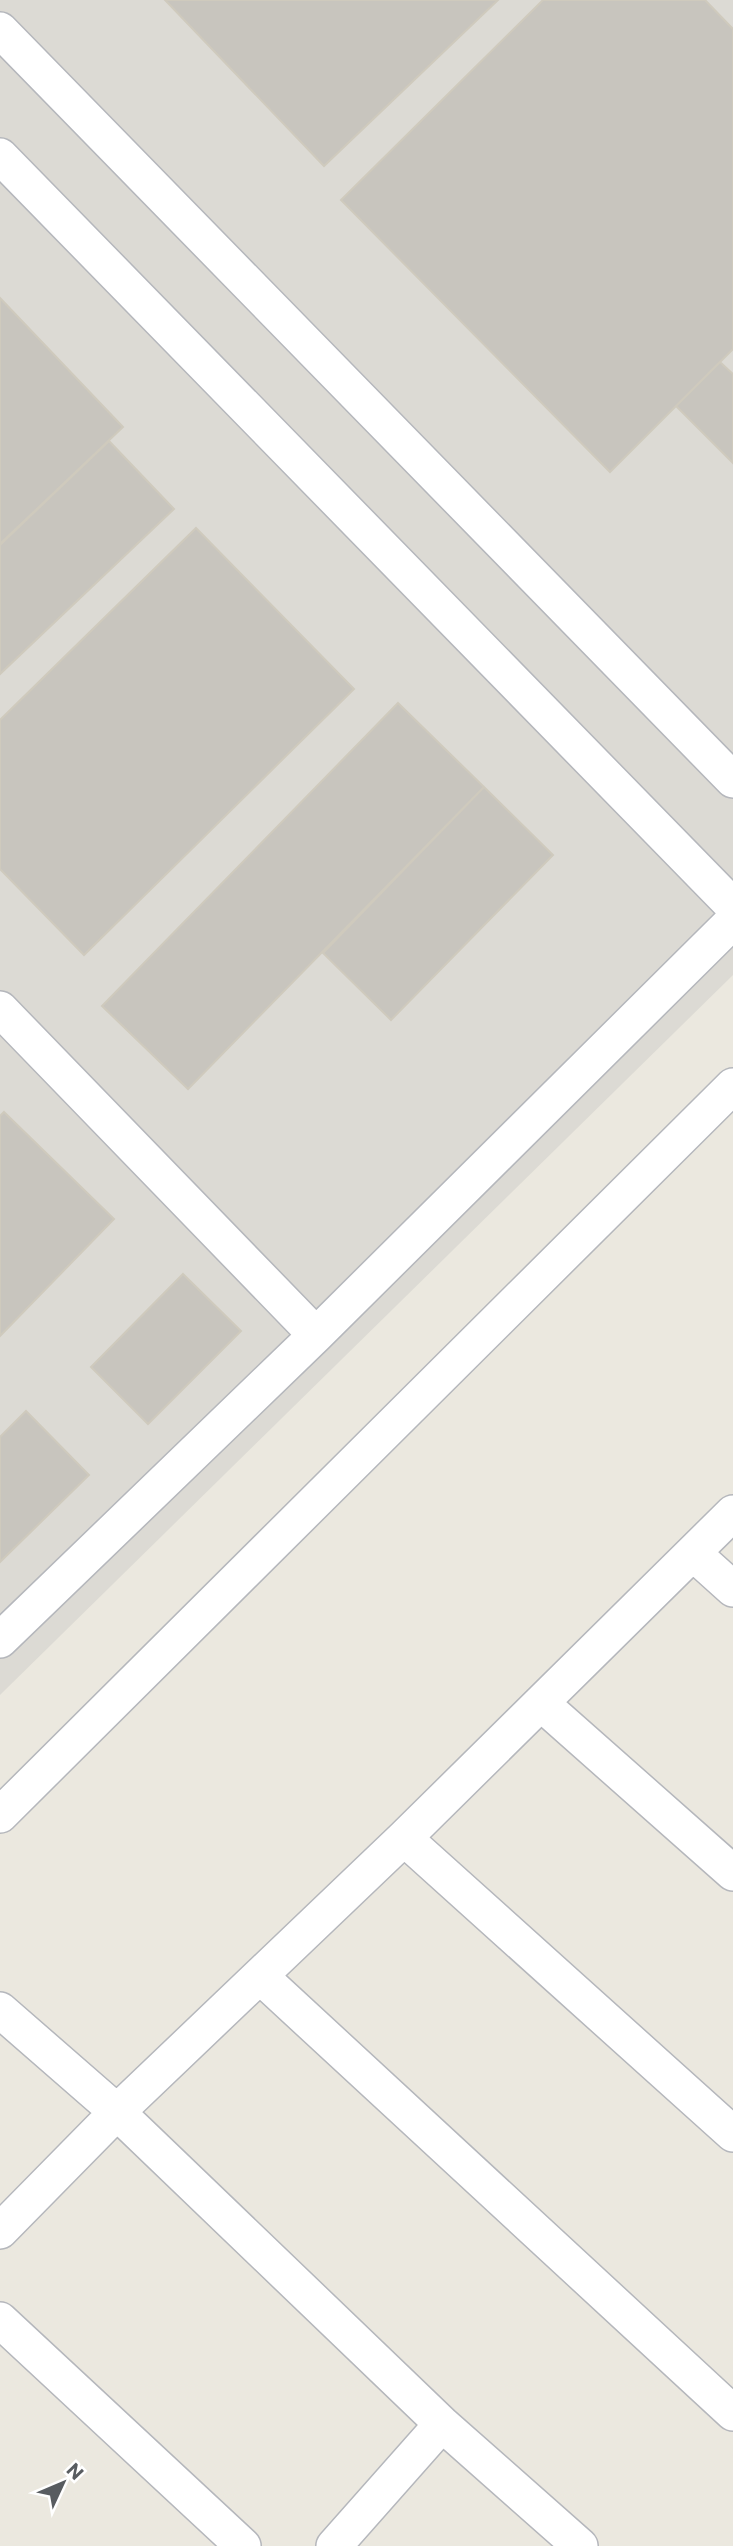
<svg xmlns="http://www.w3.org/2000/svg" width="733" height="2546" font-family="Commissioner,sans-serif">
<rect width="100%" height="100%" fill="#ebe8df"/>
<path fill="#dcdad4" d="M0 0H733V975L0 1695Z"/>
<path fill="#c8c5be" stroke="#cfcabd" stroke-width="2" d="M165 0H498L324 166Z
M543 0H705L733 29V349L610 472 341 200Z
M0 298 123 427 0 544Z
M720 362 733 374V463L676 406Z
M109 441 174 509 0 674V545Z
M196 528 354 689 84 955 0 869V720Z
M398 703 484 787 188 1089 102 1006Z
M484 787 553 855 391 1020 323 953Z
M4 1112 114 1219 0 1336V1116Z
M183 1274 241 1331 148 1424 91 1367Z
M26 1411 89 1475 0 1562V1437Z"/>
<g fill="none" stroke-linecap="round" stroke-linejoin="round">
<defs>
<path id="minor" d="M0 30 733 780
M0 156 733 906
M0 1009 316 1335
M693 1553 733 1589
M0 1640 316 1335 733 921
M541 1703 733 1873
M0 1815 733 1086
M404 1838 733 2134
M260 1976 733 2413
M0 2010 117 2112 442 2424 580 2546
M0 2231 117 2112 404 1838 733 1513
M0 2320 243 2546
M334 2546 442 2424"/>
</defs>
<use href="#minor" stroke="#b5b7bc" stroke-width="38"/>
<use href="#minor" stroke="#fff" stroke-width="35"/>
</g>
<g transform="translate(63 2483) rotate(46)" stroke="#ffffff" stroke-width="5" paint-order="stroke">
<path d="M0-5L12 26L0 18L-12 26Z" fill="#585c60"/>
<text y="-10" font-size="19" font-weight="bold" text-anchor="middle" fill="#585c60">N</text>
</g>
</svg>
